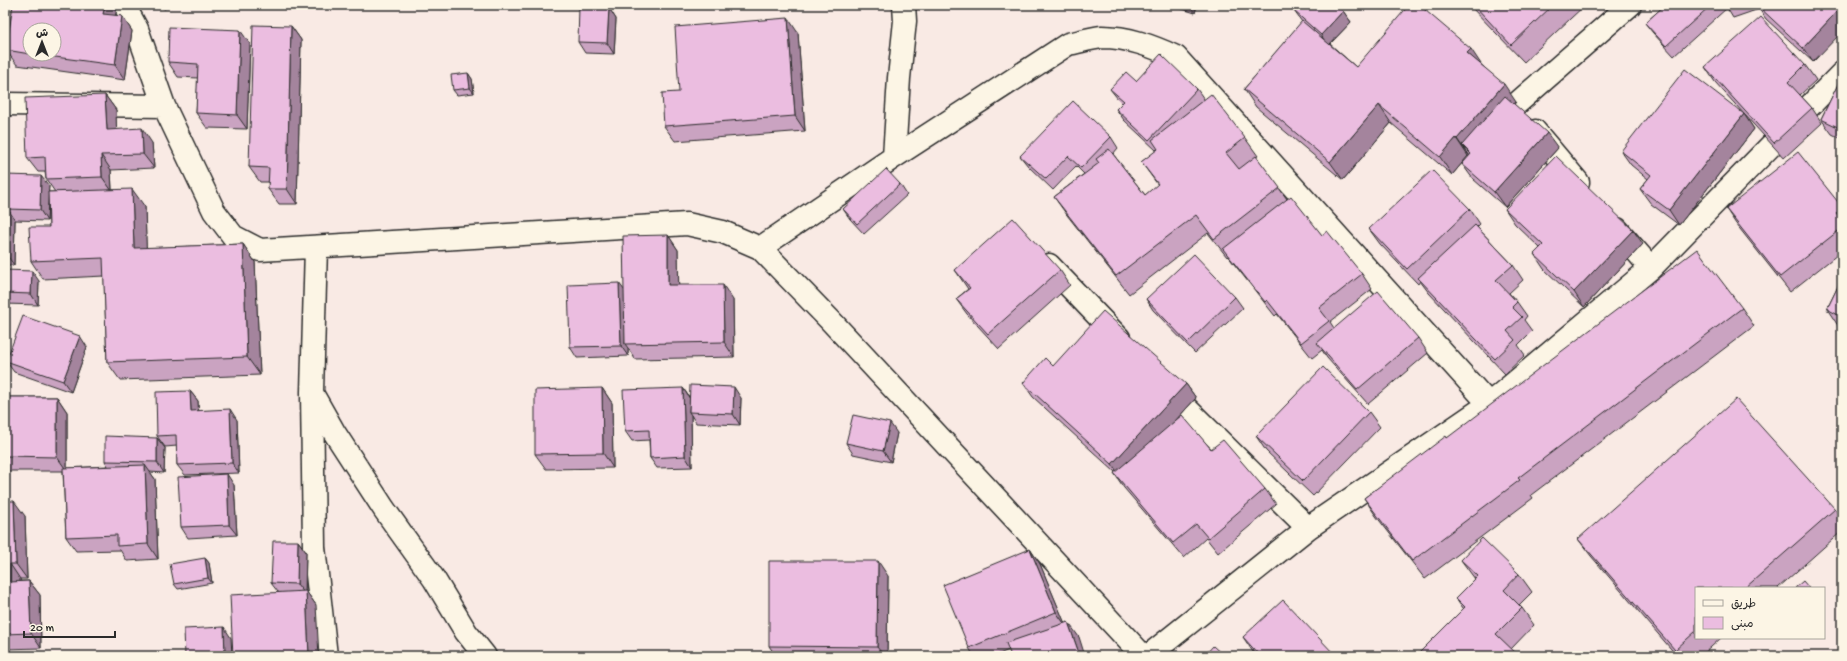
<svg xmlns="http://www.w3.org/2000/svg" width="1847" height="661" font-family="'Gochi Hand','Playpen Sans Arabic',sans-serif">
<rect width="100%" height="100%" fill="#f9eae4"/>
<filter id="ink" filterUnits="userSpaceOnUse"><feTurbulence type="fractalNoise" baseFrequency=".025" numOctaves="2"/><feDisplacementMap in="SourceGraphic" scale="8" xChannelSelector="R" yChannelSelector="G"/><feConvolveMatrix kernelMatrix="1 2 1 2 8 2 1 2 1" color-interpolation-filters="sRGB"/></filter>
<g filter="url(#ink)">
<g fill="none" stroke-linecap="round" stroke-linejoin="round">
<defs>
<path id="minor" d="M124 5 137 29 164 106 214 211 233 236 260 250 687 224 723 232 760 248 830 320 1143 656
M5 104 164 106
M1514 106 1630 5
M1535 131 1578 182
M894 157 899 78 905 21 904 5
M1617 229 1651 268
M316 247 312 392 314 547 326 656
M760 248 894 157 1068 44C1079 42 1091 38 1102 37 1128 37 1152 46 1176 57L1489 404
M1049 265 1119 338
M1166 388 1308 528
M313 395 334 432 384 509 434 579 466 632 485 656
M1148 656 1308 528 1489 404 1651 268 1842 73"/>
</defs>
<use href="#minor" stroke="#2b2b2b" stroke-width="25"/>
<use href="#minor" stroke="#fcf5e5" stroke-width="22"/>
</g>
<path fill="#caa3c1" stroke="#2b2b2b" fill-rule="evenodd" d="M13 5H117L116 15 122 16 132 31 125 80 17 65 6 50ZM30 30H54V54H30Z
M161 5H175L164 9Z
M1172 5H1197L1195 13 1173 6Z
M1469 5H1585L1524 62Z
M1665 5H1842L1813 62 1766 19 1759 9 1733 18 1727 8 1674 56 1653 33 1645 23Z
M609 8 616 19 614 54 585 53 578 42Z
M1294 11H1343L1351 22 1330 44 1356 67 1483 66 1516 102 1514 104 1558 148 1505 207 1473 179 1462 164 1469 157 1468 156 1452 175 1391 123 1343 180 1256 107 1244 89 1302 22Z
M291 26 301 40 297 204H279L268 189 269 182H260L249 167Z
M798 33 805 131 675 141 664 126 679 92Z
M250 44 247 129 207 128 196 113 198 78 178 77 168 62Z
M1805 65 1816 80 1800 95 1812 108 1822 123 1784 158 1715 82 1705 67Z
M468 73 472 79 474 93 457 95 453 90Z
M1842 76V139L1832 134 1821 119Z
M1136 81 1197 89 1204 99 1245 138 1258 156 1256 157 1287 199 1322 235 1362 274 1372 289 1330 322 1334 328 1418 338 1428 353 1368 404 1327 358 1322 350 1312 358 1277 314 1275 316 1234 264 1228 256 1227 257 1208 233 1129 294 1067 215 1054 197 1084 174 1076 166 1053 190 1028 166 1020 156 1111 137 1118 148 1113 154 1145 195 1158 185 1141 162 1158 150 1157 149 1156 150 1124 120 1116 109 1122 103 1118 99 1110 89Z
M105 95 116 110V129L152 143 154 168 111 170 112 190 145 207 146 248 243 244 255 262 260 375 120 380 107 362 104 276 43 279 31 261 49 227 48 201 47 221 15 220 14 265H5V175L49 186 48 192H55L46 179 45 172H38L27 158Z
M1744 114 1754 129 1679 225 1651 204 1640 189 1648 179 1631 165 1621 151Z
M900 184 907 195 864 234 850 219 843 209Z
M1842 207V251L1790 292 1736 224 1726 209Z
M1470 209 1480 224 1477 227 1513 265 1523 280 1509 293 1517 302 1527 316 1524 320 1532 331 1518 345 1525 355 1505 374 1429 293 1420 281 1418 284 1380 244 1369 229Z
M1505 209 1643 244 1584 307 1544 269 1534 254 1540 248 1515 224Z
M668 235 678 250V285L733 300 734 357 635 359 628 348V356L577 358 570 347 624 290Z
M5 270 39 281 38 305 5 304Z
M955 270H1060L1070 285 999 349 967 314 956 299 968 289Z
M1842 278V329L1839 327 1827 309Z
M1235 297 1243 308 1195 353 1153 310 1146 299Z
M1742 308 1754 326 1531 495 1533 498 1425 579 1376 516 1364 498 1447 438Z
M87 347 71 392 14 372 6 361Z
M1053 366 1186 384 1196 398 1176 420 1211 449 1265 489 1276 504 1218 553 1206 538 1184 558 1124 488 1114 473 1115 472 1033 397 1023 383Z
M602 388 612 403 613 468 546 469 535 454Z
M683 388 690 398H741L740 425 696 423 691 415 692 467 657 468 650 458 649 440 632 441 625 431Z
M190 391 198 401V410L237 420 239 473 185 475 177 465V446L165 447 157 436Z
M5 397H57L67 412V468L108 466 105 461 157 438 165 448 164 473 150 472 155 479 158 559 127 561 120 550 76 551 66 537 63 471H5Z
M1369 412 1380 427 1313 496 1266 451 1256 436Z
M897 433 891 462 853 454 846 443Z
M234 485 237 535 188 538 181 527Z
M5 501 25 516 27 579H20V581H29L40 595 41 648 5 649Z
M1835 509 1842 519V531L1778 588H1696V638H1721L1701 656H1677L1591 556 1578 539Z
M298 541 306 552 305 591H306L316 605 278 592 271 583Z
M1030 549 1040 564 1065 624 1079 637 1009 650 994 656H974L969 648Z
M205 558 209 563 212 583 178 589 174 584Z
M1461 560 1519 574 1532 592 1519 605 1522 608 1534 625 1511 649 1463 608 1456 598 1475 579Z
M888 576 887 656H776L769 646Z
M1243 637 1336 656H1257L1253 652Z"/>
<path fill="#a4849d" stroke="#2b2b2b" d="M105 5H117L114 28 103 14Z
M1189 5H1197L1195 13Z
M1842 6V32L1813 62 1803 48Z
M609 8 616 19 614 54 607 43Z
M1343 11 1351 22 1328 46 1321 35Z
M122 16 132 31 125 80 115 65Z
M788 18 798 33 805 131 795 116Z
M291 26 301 40 297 204 287 189Z
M240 30 250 44 247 129 237 115Z
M1471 49 1483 67 1467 53Z
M468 73 472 79 474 93 470 88Z
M1504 84 1516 102 1472 154 1462 145 1470 156V157L1457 139Z
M105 95 116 110 117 145 107 130Z
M1379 105 1391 123 1343 180 1330 162Z
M1744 114 1754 129 1679 225 1669 210Z
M142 128 152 143 154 168 143 154Z
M1547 133 1558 148 1505 207 1494 192Z
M1456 138 1468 156 1452 175 1440 157Z
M101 155 111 170 112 191 102 177Z
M41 176 49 186 47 221 40 210Z
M132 189 145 207 147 266 134 248Z
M8 209 15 220 14 265 6 254Z
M1633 230 1643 244 1584 307 1574 292Z
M668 235 678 250 679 300 668 285Z
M243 244 255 262 260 375 247 357Z
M32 271 39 281 38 305 31 294Z
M619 283 627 294 625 344 628 348V356L621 346Z
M723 285 733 300 734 357 724 342Z
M80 336 87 347 71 392 63 381Z
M1186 384 1196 398 1122 479 1112 464Z
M734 387 741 398 740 425 733 414Z
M602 388 612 403 613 468 603 453Z
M683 388 690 399 689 412 691 415 692 467 685 456Z
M190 391 198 401 199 421 191 411Z
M57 397 67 412V471L57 457Z
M230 409 237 420 239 473 232 463Z
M890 423 897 433 891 462 883 451Z
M157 438 165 448 164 473 157 462Z
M145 465 155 479 158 559 148 544Z
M227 474 234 485 237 535 229 525Z
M14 501 25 516 27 579 16 564Z
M298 541 306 552 305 594 297 584Z
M1030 549 1040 564 1066 626 1056 612Z
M205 558 209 563 212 583 208 578Z
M878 561 888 576 887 656H884L877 647Z
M10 564 20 579V596L10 582Z
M29 581 40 595 41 648 31 633Z
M306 591 316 605 319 656H309Z
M1068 622 1079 637 1085 656H1080Z
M224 627 231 638 232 656H225Z"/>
<path fill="#ebbde0" stroke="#2b2b2b" d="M13 5H105L103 14 122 16 115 65 33 54H54V30H30V54L6 50Z
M1300 5H1337L1343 11 1321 35 1294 11Z
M1409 5H1419L1471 49 1467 53 1504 84 1457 139 1456 138 1440 157 1379 105 1330 162 1244 89 1302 21 1356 67Z
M1474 5H1553L1511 45Z
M1665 5H1711L1666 46 1645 23Z
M1725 5H1732L1726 7Z
M1757 5H1842V6L1803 48Z
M579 7 609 8 607 43 578 42Z
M1761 17 1805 65 1788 82 1812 108 1774 143 1705 67Z
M788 18 795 116 664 126 662 93 679 92 675 27Z
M253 25 291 26 287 189H268L269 168 249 167Z
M169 27 240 30 237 115 196 113 198 64 168 62Z
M1161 54 1197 89 1149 140 1116 109 1124 101 1110 89 1126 72 1136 81Z
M1685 69 1744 114 1669 210 1640 189 1651 175 1621 151Z
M468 73 470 88 453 90 451 75Z
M1842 76V129L1821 119Z
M1211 94 1245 138 1226 153 1239 169 1256 156 1280 188 1214 239 1196 215 1116 276 1054 197 1099 163 1096 159 1109 149 1145 195 1158 184 1141 162 1158 149 1152 140Z
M105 95 107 130 142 128 143 154 101 155 102 177 46 179 45 157 27 158 25 98Z
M1505 96 1547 133 1494 192 1462 164 1471 154 1462 145Z
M1073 101 1111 137 1081 168 1068 156 1046 179 1020 156Z
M1798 152 1842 207V208L1836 213 1842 220V228L1780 277 1726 209Z
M1556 156 1633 230 1574 292 1534 254 1543 245 1505 209Z
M886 169 900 184 857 224 843 209Z
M1432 170 1470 209 1407 269 1369 229Z
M5 175 41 176 40 210 8 209 6 254H5Z
M132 189 134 248 243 244 247 357 107 362 103 258 31 261 29 227H49L48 192Z
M1291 196 1322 235 1327 231 1362 274 1319 308 1329 321 1301 343 1267 300 1265 302 1223 249Z
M1013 218 1060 270 988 334 956 299 970 288 955 270Z
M1475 225 1513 265 1496 280 1517 302 1512 307 1522 317 1507 331 1515 340 1495 359 1418 278Z
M668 235V285H723L724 342 625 344 623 236Z
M1697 249 1742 308 1518 478 1520 480 1412 561 1364 498 1446 436 1447 438Z
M1194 254 1235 297 1188 343 1146 299Z
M5 270 32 271 31 294 5 293Z
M1842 278V317L1827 309Z
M619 283 621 346 570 347 568 285Z
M1378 291 1418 338 1357 390 1317 343Z
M1103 311 1186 384 1112 464 1023 383 1045 358 1053 366Z
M23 316 80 336 63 381 6 361Z
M1323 367 1369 412 1303 481 1256 436Z
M690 385 734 387 733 414 689 412Z
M602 388 603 453 535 454V390Z
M683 388 685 456 650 458 649 430 625 431 623 390Z
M190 391 191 411 230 409 232 463 177 465 176 435 157 436 156 392Z
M5 397H57V457L5 456Z
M1736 399 1835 509 1745 588H1696V631L1675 650 1578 539Z
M853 415 890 423 883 451 846 443Z
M1182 415 1211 449 1223 440 1265 489 1208 538 1196 524 1173 543 1114 473Z
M105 436 157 438V462L105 461Z
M145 465 148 544 117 546V535L66 537 63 468Z
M227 474 229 525 181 527 178 477Z
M5 501H14L16 564H10V582L29 581 31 633 5 634Z
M1482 538 1519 574 1504 590 1522 608 1496 634 1519 656H1416L1465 607 1456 598 1478 576 1461 560Z
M273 541H298L297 584 271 583Z
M1030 549 1056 612 969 648 943 585Z
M205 558 208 578 174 584 170 564Z
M769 561H878L877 647 769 646Z
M1803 581 1809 588H1795Z
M306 591 309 656H233L230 595Z
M1283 600 1336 656H1260L1243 637Z
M1068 622 1080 656H1011L1006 643Z
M224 627 225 656H185L184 629Z
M1213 646 1224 656H1204Z
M5 651 29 653 28 656H5Z"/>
</g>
<rect width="1847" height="661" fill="none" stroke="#fcf5e5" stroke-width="20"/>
<rect x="10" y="10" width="1827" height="641" fill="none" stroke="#2b2b2b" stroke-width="1.5" filter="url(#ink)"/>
<rect x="1695" y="587" width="130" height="52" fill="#fcf5e5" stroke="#a8a49b"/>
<rect x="1703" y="600" width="20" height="6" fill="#fcf5e5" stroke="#a8a49b"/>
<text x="1731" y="607" font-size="12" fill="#2b2b2b">طريق</text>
<rect x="1703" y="617" width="20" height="12" fill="#ebbde0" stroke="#a8a49b"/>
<text x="1731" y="627" font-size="12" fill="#2b2b2b">مبنى</text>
<g transform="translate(42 42)"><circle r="19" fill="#fcf5e5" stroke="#a8a49b"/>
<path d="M0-3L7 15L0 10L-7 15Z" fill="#2b2b2b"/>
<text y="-6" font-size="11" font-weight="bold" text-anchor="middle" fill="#2b2b2b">ش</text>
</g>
<path d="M24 631v6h91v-6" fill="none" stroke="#2b2b2b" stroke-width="2"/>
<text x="30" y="631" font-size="12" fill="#2b2b2b" stroke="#fcf5e5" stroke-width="3" paint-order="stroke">20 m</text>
</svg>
